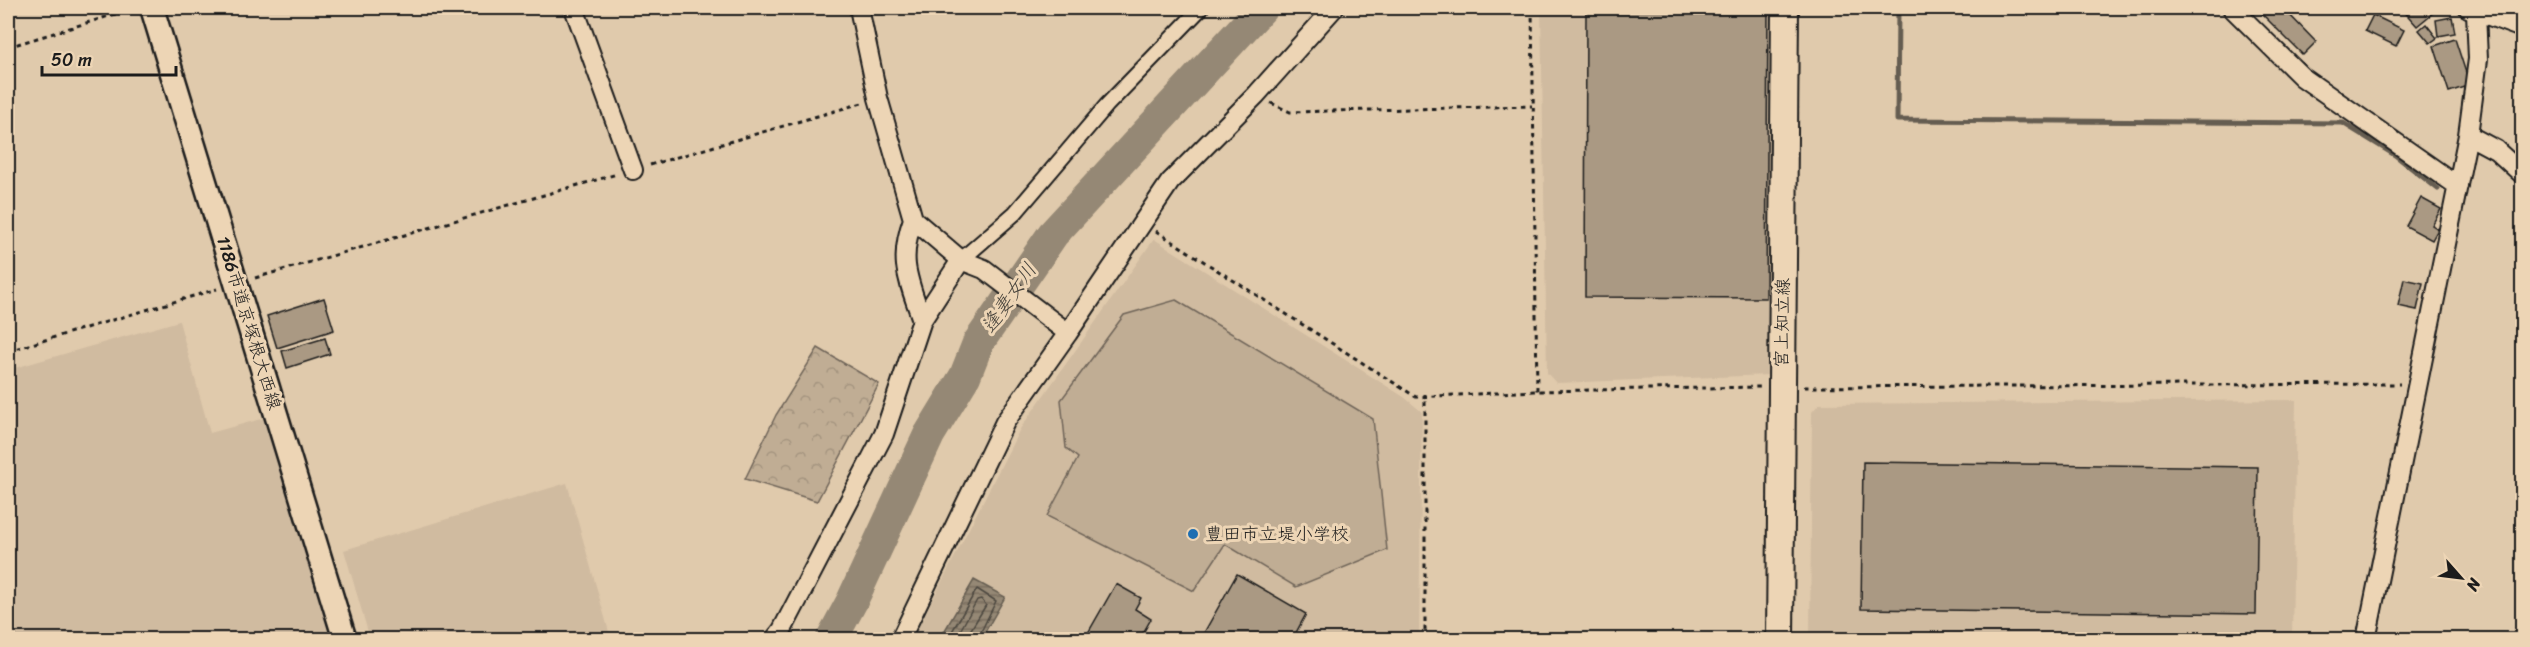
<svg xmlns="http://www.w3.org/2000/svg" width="2530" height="647" font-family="Sriracha,'Klee One',sans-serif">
<defs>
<pattern id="forest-crowns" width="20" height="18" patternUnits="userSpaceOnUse" patternTransform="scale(1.5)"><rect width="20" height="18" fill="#c0ad94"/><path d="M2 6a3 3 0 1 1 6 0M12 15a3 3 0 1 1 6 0" fill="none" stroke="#a4947f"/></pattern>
<pattern id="water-rules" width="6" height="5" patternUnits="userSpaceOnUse" patternTransform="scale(1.5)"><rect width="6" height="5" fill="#958874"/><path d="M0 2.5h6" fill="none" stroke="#796e5e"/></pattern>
</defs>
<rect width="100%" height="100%" fill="#e0caac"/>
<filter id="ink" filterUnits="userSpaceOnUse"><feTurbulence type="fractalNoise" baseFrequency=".0167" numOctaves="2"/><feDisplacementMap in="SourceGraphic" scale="12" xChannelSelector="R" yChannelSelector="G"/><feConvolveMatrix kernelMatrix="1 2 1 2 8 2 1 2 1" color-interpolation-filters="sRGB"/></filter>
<g filter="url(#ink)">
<path fill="#d0bba0" d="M1541 8H1770V375L1556 383 1547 373Z
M1154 239 1404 397 1422 412 1419 639 912 640 1020 429Z
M179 321 210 433 272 416 339 639 8 640V370Z
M2296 400 2292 639 1810 640 1812 412 1819 404Z
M567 483 611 639H370L344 550Z"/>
<path fill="url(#forest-crowns)" stroke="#6e6458" stroke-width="1.5" d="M818 348 879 384 817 501 745 479 776 415Z"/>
<path fill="#c0ad94" stroke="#6e6458" stroke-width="1.5" d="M1176 300 1373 419 1387 550 1296 587 1225 544 1194 591 1047 516 1078 458 1066 448 1061 400 1124 315Z"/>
<path fill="url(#water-rules)" stroke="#655d51" stroke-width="1.5" d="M974 580 1005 597 981 639H945L941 637Z"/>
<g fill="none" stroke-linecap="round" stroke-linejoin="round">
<path stroke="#4c473f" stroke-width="1.5" d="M947 640 977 589 996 601 977 640
M955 640 977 600 981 599 986 605 970 631 969 640"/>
<path stroke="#655d51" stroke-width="5" d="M1898 8 1897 120 2343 123 2395 155 2438 189"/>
<path stroke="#958874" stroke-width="32" d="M831 640 852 601 929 435 965 376 978 343 1053 234 1262 8"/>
</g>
<path fill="#aa9983" stroke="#1c1c1c" stroke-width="1.5" d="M1586 8H1768L1766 298 1585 297Z
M2256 8H2283L2316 42 2303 55Z
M2401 8H2439L2417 26Z
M2373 15 2404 30 2396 46 2365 31Z
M2452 17 2455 33 2438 36 2436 20Z
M2426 24 2437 38 2430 43 2419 30Z
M2455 39 2470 85 2449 92 2434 46Z
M2421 198 2441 209 2432 225 2438 229 2432 240 2406 226Z
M2404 279 2423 283 2417 310 2398 306Z
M324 298 334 330 277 348 267 316Z
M325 338 330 354 287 368 282 351Z
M1863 462 2258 467 2256 614 1861 609Z
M1237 574 1306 614 1292 640H1200Z
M1116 584 1141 598 1135 609 1151 619 1139 640H1128L1122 636 1120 640H1084Z"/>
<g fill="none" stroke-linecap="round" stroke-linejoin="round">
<defs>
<path id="pedestrian" d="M961 260 1015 213 1107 105 1201 8"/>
<path id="minor" d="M574 8 633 170
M859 8 878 98 913 219 961 260 984 269 1068 333 1005 422 900 640
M2232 8 2302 77 2458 186
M2468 8 2522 28
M2468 135 2496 150 2522 174
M913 219C898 261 908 279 922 320
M1068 333 1170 182 1256 95 1334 8
M774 640 782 630 884 434 922 320 961 260
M2366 640 2468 135 2478 59 2476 12"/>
<path id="tertiary" d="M152 8 345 640"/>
<path id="secondary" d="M1780 640 1785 8"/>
</defs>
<use href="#pedestrian" stroke="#1c1c1c" stroke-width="18"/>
<use href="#minor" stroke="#1c1c1c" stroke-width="22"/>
<use href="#tertiary" stroke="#1c1c1c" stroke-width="27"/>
<use href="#secondary" stroke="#1c1c1c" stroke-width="30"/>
<path stroke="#1c1c1c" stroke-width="3" stroke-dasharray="4.5 4.5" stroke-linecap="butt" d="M927 8 929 16
M1532 8 1537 391
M8 47 132 9
M1271 103 1290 112 1532 106
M650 165 862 103
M1156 231 1416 397 1537 391 1761 387
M255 278 617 174
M8 351 217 289
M1804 387 2400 384
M1425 640V394"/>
<use href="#pedestrian" stroke="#edd5b5" stroke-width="14"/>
<use href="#minor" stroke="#edd5b5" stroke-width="18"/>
<use href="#tertiary" stroke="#edd5b5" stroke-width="22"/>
<use href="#secondary" stroke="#edd5b5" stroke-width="26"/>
</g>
</g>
<circle fill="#1f6fb2" stroke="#edd5b5" stroke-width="2" cx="1193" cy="534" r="6"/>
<g text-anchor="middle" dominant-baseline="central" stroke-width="6" stroke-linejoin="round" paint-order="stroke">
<g font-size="18" fill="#1c1c1c" stroke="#edd5b5">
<text transform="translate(249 323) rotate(73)">1186市道京塚根大西線</text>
<text transform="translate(1782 323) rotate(-89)">宮上知立線</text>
</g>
<g font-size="18" fill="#1c1c1c" stroke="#edd5b5" text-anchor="start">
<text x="1205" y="534">豊田市立堤小学校</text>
</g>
<g font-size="20" font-style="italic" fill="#46423b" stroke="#edd5b5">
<text transform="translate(1009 298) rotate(-55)">逢妻女川</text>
</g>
</g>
<rect width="2530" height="647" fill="none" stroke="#edd5b5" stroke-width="30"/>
<rect x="15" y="15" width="2500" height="617" fill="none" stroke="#1c1c1c" stroke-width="2" filter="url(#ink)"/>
<g transform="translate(2461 578) rotate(118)" stroke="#edd5b5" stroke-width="4.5" paint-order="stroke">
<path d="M0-4.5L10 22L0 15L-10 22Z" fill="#1c1c1c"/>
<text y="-9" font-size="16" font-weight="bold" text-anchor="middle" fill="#1c1c1c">N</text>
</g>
<path d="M42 66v9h134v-9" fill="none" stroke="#1c1c1c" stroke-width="3"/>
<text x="51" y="66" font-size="18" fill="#1c1c1c" stroke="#edd5b5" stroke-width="4.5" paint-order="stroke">50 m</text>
</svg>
